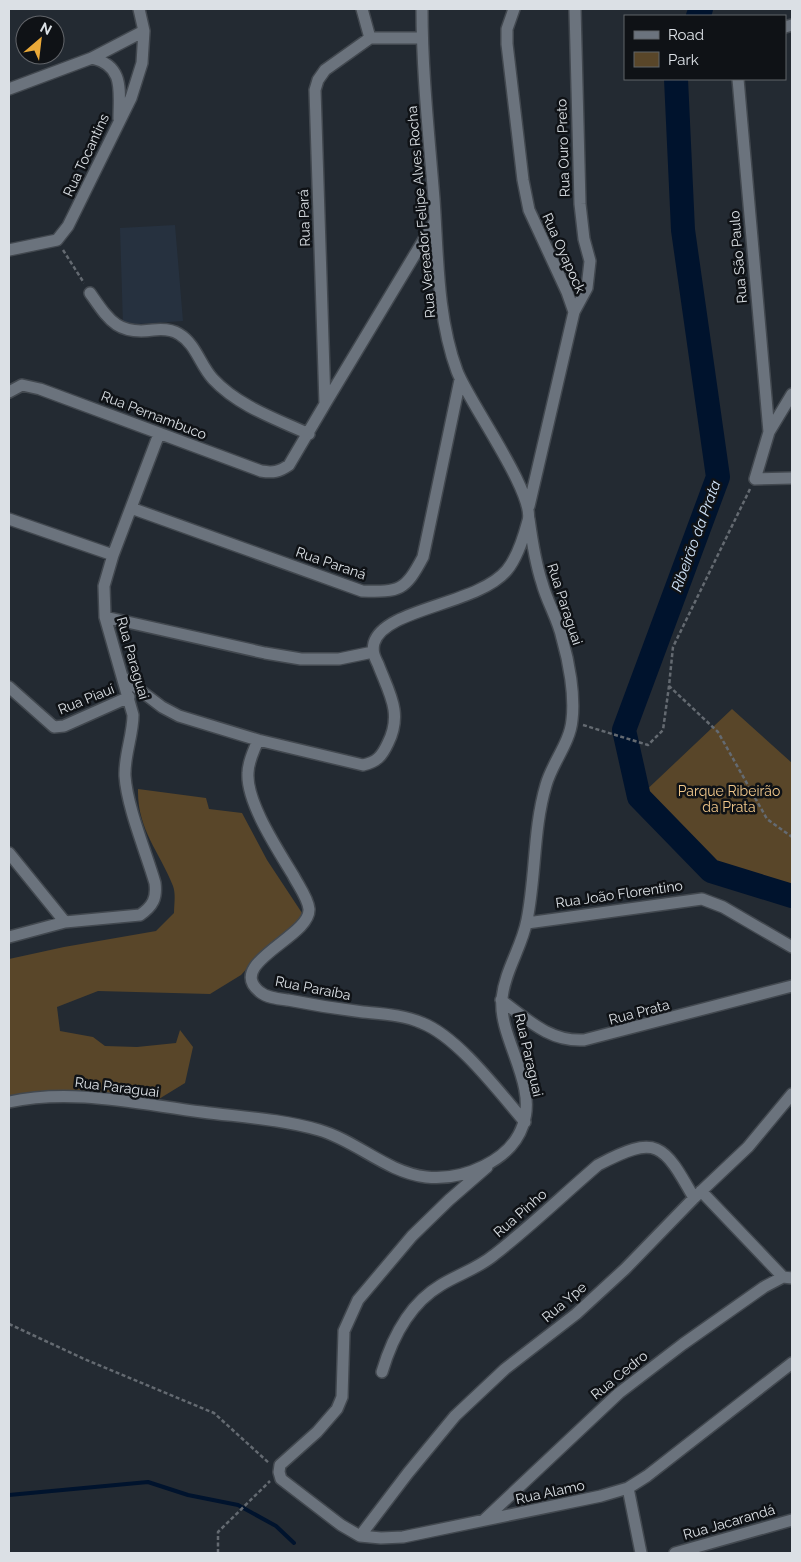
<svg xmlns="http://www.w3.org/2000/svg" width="801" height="1562" font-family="Raleway,sans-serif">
<rect width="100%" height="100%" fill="#232a32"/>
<path fill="#26313f" d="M175 225 183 321 123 325 120 228Z"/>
<path fill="#594629" d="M732 709 792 763V896L711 871 639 797Z
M138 789 206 798 209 809 242 813 267 860 302 913 298 924 261 953 241 975 210 994 98 991 57 1007 60 1031 93 1037 105 1046 137 1047 176 1043 180 1030 193 1047 185 1083 154 1102 63 1092 9 1096V959L64 947 156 931 174 913C174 905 176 894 173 886 159 851 137 829 138 789Z"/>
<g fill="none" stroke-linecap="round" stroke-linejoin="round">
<path stroke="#00132d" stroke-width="4" d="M9 1495 148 1482 188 1495 238 1505 276 1526 294 1543"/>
<path stroke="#00132d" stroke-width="24" d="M698 16 701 9
M676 79 683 230 718 477 624 730 639 797 711 871 792 896"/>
<defs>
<path id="street" d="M362 9 370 38
M514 9 507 29V44L523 180 529 210 567 292 574 312 529 506
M785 27 792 25
M92 58C125 66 119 91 119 119
M738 79 769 432
M9 89 92 58 144 31
M9 250 57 240 68 226 131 98 142 63 144 31 139 9
M90 293C109 320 117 335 153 330 162 329 171 329 179 334 196 344 200 365 213 379 238 406 276 419 309 434
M574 312 587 288 590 261 584 239 580 204 575 9
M9 392 22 385 40 389 261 471C273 473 279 472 289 465L325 404 315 90 318 80 325 70 370 38H422
M792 394 769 432 755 479 792 478
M325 404 435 221
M131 508 362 591C400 592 405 591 423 557L460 380
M9 519 113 555
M105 617 265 653 301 659H339L373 652
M124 678 162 707 179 716 258 740 363 765C377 762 382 756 388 743 403 713 389 693 378 664 374 656 372 651 374 643 384 608 478 605 507 570 517 558 524 536 528 521 536 494 468 401 457 371 437 317 438 256 434 199 429 136 422 72 422 9
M9 687 54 727 64 726 129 697
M258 740C254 751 248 761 248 773 246 802 278 850 293 875 298 885 308 898 309 909 311 937 224 963 260 992 267 998 280 999 288 1000 313 1005 338 1009 363 1012 383 1014 404 1015 422 1023 458 1037 499 1092 525 1122
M9 853 65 922
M527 923 702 899 723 907 792 947
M9 937 65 922 140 915C153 906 157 898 155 883 146 852 127 807 125 776 124 756 133 735 133 715L105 617 104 586 113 555 159 434
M501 1000C528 1020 550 1042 584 1040L792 986
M9 1102C72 1088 138 1104 202 1112 241 1117 281 1119 319 1130 357 1141 386 1172 426 1177 463 1181 511 1161 523 1125 538 1083 498 1038 502 998 505 970 522 947 527 920 536 875 533 829 546 785 552 763 570 743 572 720 575 695 569 662 562 638 558 619 547 602 542 583 535 562 532 541 529 519
M487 1167 449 1200 412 1236 358 1300 344 1331 342 1397 337 1409 317 1432 280 1465 279 1472 281 1479 341 1525 360 1536 381 1538 403 1537 601 1496 628 1488 647 1476 792 1363
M701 1191 783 1277
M382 1372C392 1338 409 1304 441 1285 459 1274 477 1269 494 1255 530 1227 563 1195 598 1165 657 1134 663 1143 694 1198
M628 1488 641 1553
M484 1520 619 1393 683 1344 764 1287 783 1277 792 1278
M360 1536 408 1473 455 1416 505 1369 576 1314 625 1269 694 1198 748 1147 792 1094
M675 1553 792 1520"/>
</defs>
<use href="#street" stroke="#42484f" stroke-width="14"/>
<path stroke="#646a71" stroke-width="2.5" stroke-dasharray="4 2.5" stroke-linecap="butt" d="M63 250 84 283
M750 489 673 647 669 686 718 732 767 819 792 837
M583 725 648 745 663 730 669 686
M9 1324 84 1359 214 1413 269 1463
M218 1553V1532L270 1481"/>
<use href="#street" stroke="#6b737d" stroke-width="11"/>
</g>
<g text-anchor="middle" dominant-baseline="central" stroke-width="5" stroke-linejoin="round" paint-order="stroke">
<g font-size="14" fill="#dbe0e5" stroke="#0f1216">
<text transform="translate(563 148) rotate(-92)">Rua Ouro Preto</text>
<text transform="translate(86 155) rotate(-65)">Rua Tocantins</text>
<text transform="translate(421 212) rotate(-95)">Rua Vereador Felipe Alves Rocha</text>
<text transform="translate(304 218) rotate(-92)">Rua Pará</text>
<text transform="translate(564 253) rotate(66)">Rua Oyapock</text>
<text transform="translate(738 257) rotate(-95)">Rua São Paulo</text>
<text transform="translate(154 415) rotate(21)">Rua Pernambuco</text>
<text transform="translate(331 563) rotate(19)">Rua Paraná</text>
<text transform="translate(565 604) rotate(72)">Rua Paraguai</text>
<text transform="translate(133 658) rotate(74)">Rua Paraguai</text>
<text transform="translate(86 699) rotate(-22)">Rua Piauí</text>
<text transform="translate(619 894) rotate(-8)">Rua João Florentino</text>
<text transform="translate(313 988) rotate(11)">Rua Paraíba</text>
<text transform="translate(639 1012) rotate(-15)">Rua Prata</text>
<text transform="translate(529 1055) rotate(77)">Rua Paraguai</text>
<text transform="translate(117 1087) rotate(7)">Rua Paraguai</text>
<text transform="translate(520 1213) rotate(-41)">Rua Pinho</text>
<text transform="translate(564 1302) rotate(-40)">Rua Ype</text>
<text transform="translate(619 1375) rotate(-39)">Rua Cedro</text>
<text transform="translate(550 1492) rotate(-12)">Rua Alamo</text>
<text transform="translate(729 1522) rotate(-16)">Rua Jacarandá</text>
</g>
<g font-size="14" fill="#f1c88b" stroke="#0f1216">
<text x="729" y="791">Parque Ribeirão<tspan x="729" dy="16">da Prata</tspan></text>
</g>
<g font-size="15" font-style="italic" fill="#d1e4fa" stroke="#0f1216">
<text transform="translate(696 536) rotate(-70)">Ribeirão da Prata</text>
</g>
</g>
<rect width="801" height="1562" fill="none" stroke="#dbe0e5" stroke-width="20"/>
<rect x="624" y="15" width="162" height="65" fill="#0f1216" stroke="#616469"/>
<rect x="634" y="31" width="25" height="8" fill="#6b737d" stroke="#616469"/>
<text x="668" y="40" font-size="15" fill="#dbe0e5">Road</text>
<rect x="634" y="52" width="25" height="15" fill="#594629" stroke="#616469"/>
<text x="668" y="65" font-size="15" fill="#dbe0e5">Park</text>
<g transform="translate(40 40) rotate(28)"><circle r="24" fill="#0f1216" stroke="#616469"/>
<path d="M0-4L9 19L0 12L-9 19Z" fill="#ebaa39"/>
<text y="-8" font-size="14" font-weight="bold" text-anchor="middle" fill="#dbe0e5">N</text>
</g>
</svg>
